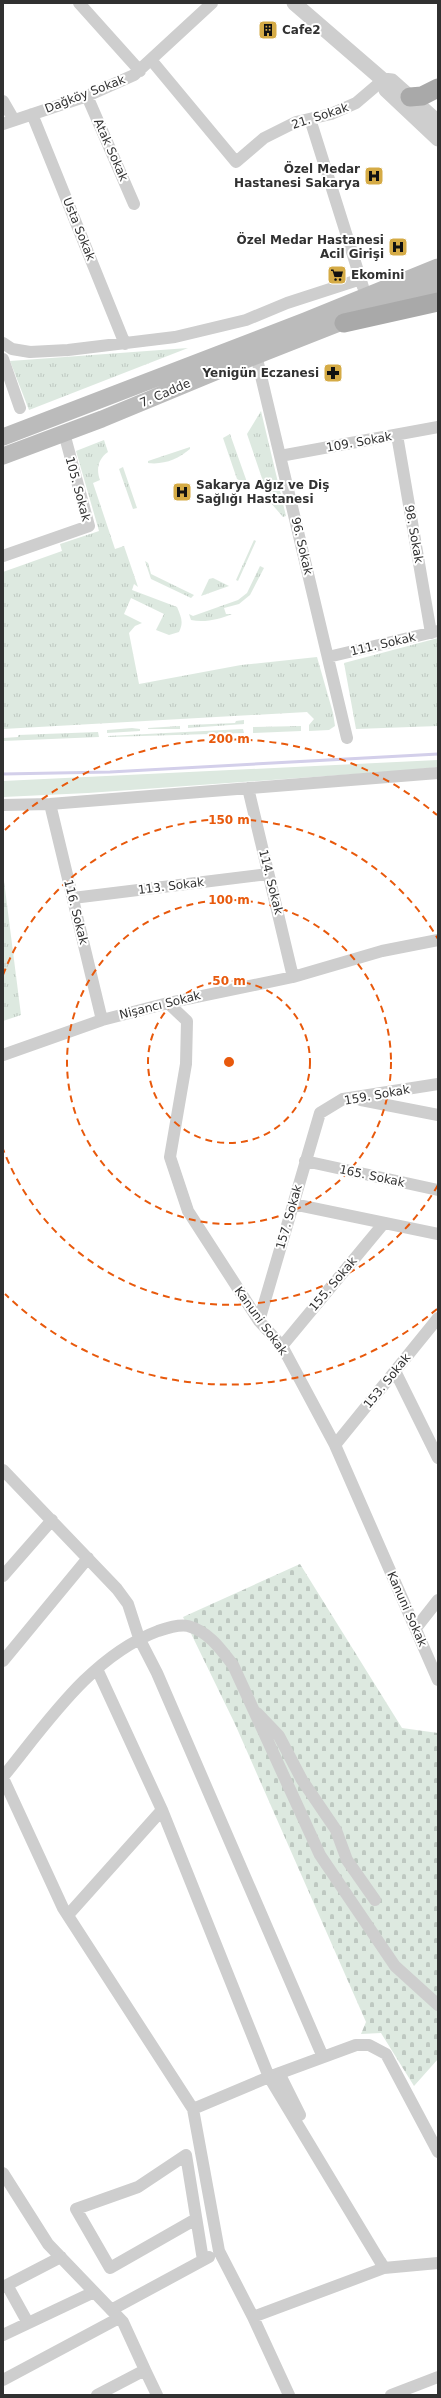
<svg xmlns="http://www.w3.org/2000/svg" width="441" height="2398" font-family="'DejaVu Sans',sans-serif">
<defs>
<pattern id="grass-tufts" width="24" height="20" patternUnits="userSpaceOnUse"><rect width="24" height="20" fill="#dde9e0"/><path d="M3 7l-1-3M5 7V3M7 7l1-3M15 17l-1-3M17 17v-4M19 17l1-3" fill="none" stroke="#bec8c1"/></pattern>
<pattern id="cemetery-stones" width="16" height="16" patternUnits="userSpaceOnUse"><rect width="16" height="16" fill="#dde9e0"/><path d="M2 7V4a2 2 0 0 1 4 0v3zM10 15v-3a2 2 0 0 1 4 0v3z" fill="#bec8c1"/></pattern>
</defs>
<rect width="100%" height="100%" fill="#fff"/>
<path fill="url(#grass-tufts)" d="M188 348 29 410 10 361Z
M261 411 286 516 283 517 270 502 247 434Z
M230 434 248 485 237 479 223 438Z
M104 440 108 452C98 459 96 469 100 480L93 483 115 549 124 546 138 587 134 584 132 590 177 607C181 617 184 622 179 632L169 635 156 630 164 614 131 598 124 614 142 623 135 626 129 633 139 684 241 665 317 657 333 713 335 726 329 730 309 731V725L314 719 307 712 3 729V572L62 551 60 544 99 531 76 451Z
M190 447V449C178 459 164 465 148 463V461Z
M123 467 137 508 133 509 119 469Z
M254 540 256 541 238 581 236 580Z
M145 561 148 563 151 574 194 595 191 598 151 579Z
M260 566 264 568 250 595 239 604 224 608 226 614H232C220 619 205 623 191 620L189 614 193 616 238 600 247 593Z
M213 578 229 586 201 596 209 579Z
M438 638V726L356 729 344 663Z
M244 720V724L188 728V725L235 723 236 721Z
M180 726V729H148V728Z
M301 726V731L253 733V727Z
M132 728 140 729V731L107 733V730Z
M243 729 244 733 108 737V736Z
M98 732 99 737 3 741V738L18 737V735Z
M3 873 21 1015 3 1021Z"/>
<path fill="url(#cemetery-stones)" d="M300 1564 402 1728 438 1733V2059L414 2086 381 2033 361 2034 366 2022 235 1724 183 1617Z"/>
<path fill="#dde9e0" d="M438 760V767L412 770 88 793 3 797V781Z"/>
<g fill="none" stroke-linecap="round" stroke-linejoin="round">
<path stroke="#d3cfea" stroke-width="3" d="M3 774 110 772 438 754"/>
<path stroke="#cecece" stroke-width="12" d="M79 3 140 71
M152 61 236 162 264 138 296 122 331 114 356 103 383 80
M87 96 134 204
M3 101 14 120
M32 114 125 344
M310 119 363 287
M3 124 87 96 134 75 212 3
M3 343 12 349 30 352 68 350 175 337 246 320 287 303 361 279
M256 355 347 738
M3 359 20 408
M397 435 431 633
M280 456 438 427
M3 556 89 526 64 433
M328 657 438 631
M248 788 293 977
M50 804 102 1020
M3 805 50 804 438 773
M73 898 268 874
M168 1003 187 1021 186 1064 170 1157 188 1211 259 1321 282 1346 335 1445 438 1680
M3 1055 102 1020 168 1003 293 977 382 951 438 940
M361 1100 438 1115
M305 1161 438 1190
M293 1204 438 1234
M259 1321 320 1113 343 1099 438 1084
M282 1346 384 1223
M395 1371 438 1458
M335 1445 438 1318
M3 1470 117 1589 128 1604 139 1638 157 1673 323 2057
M3 1576 52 1520
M416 1628 438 1600
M3 1661 88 1558
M97 1669 162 1810 269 2077 193 2109 219 2251 253 2317 289 2395
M257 1713 279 1736 302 1780 336 1830 347 1860 375 1900
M3 1777C47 1723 91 1656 158 1631 167 1628 179 1624 188 1626 209 1632 220 1648 233 1665L320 1855 395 1966 438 2005
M3 1778 63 1908 193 2109
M68 1915 162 1810
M279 2073 300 2115
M438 2152 386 2054 369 2045H356L269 2077 384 2268 438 2263
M3 2173 48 2244 123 2322 145 2370 97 2395
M196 2219 110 2268 76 2209 138 2187 186 2155 203 2260
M7 2285 28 2323
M3 2287 61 2257
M111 2310 209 2257
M253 2317 384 2268 380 2261
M3 2335 94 2292
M145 2370 157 2395
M3 2380 119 2318
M391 2395 438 2377"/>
<path stroke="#cecece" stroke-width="15" d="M294 3 383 80 386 90 438 139
M383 80 392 81 438 122"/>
<path stroke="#bbb" stroke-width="17" d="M3 437 305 321 438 267
M3 456 102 419 230 366 438 284"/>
<path stroke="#a9a9a9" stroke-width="19" d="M410 97 422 96 438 88
M344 323 438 302"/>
</g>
<g fill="none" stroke="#e8590c" stroke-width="2" stroke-dasharray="7 5">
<circle cx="229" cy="1062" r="81"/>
<circle cx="229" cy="1062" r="162"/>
<path d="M438 1185A242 242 0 0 1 3 1149M3 975A242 242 0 0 1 438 939"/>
<path d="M437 1309A323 323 0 0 1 5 1294M5 830A323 323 0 0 1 437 815"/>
</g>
<defs>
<symbol id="building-square" viewBox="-11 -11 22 22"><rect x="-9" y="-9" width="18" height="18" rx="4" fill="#d5ab46" stroke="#fff"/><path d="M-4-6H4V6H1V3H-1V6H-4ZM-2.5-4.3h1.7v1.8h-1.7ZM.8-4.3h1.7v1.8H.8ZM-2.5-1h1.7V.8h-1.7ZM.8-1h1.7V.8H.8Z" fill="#111"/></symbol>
<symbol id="hospital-square" viewBox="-11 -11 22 22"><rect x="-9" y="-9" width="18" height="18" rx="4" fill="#d5ab46" stroke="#fff"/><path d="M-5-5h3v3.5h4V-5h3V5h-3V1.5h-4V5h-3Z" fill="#111"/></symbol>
<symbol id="supermarket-square" viewBox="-11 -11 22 22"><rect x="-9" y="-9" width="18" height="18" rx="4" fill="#d5ab46" stroke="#fff"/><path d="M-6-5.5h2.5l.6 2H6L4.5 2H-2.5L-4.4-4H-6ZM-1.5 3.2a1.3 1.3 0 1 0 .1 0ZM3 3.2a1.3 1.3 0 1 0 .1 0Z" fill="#111"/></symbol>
<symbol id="pharmacy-square" viewBox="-11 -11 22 22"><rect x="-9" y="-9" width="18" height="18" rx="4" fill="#d5ab46" stroke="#fff"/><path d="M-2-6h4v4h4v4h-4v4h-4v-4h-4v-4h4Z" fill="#111"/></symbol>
</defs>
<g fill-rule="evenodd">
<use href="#building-square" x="257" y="19" width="22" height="22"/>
<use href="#hospital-square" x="363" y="165" width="22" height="22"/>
<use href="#hospital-square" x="387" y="236" width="22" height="22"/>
<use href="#supermarket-square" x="326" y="264" width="22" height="22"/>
<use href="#pharmacy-square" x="322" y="362" width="22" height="22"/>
<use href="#hospital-square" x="171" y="481" width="22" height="22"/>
</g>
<g text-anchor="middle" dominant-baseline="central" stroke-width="4" stroke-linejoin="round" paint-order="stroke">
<g font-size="12" font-weight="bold" fill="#313131" stroke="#fff" text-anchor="start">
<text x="282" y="30">Cafe2</text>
<text x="360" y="169" text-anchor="end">Özel Medar<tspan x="360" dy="14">Hastanesi Sakarya</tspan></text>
<text x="384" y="240" text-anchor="end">Özel Medar Hastanesi<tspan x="384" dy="14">Acil Girişi</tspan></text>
<text x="351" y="275">Ekomini</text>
<text x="319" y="373" text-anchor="end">Yenigün Eczanesi</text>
<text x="196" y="485">Sakarya Ağız ve Diş<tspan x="196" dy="14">Sağlığı Hastanesi</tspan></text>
</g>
<g font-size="12" fill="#313131" stroke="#fff">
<text transform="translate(85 94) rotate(-21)">Dağköy Sokak</text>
<text transform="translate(320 116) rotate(-18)">21. Sokak</text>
<text transform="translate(111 150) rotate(66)">Atak Sokak</text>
<text transform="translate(79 229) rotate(68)">Usta Sokak</text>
<text transform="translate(165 393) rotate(-23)">7. Cadde</text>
<text transform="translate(359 442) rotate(-10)">109. Sokak</text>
<text transform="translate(78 489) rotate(75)">105. Sokak</text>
<text transform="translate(414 534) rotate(80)">98. Sokak</text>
<text transform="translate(302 546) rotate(77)">96. Sokak</text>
<text transform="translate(383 644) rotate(-13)">111. Sokak</text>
<text transform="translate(271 882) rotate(76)">114. Sokak</text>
<text transform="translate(171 886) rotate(-7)">113. Sokak</text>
<text transform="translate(76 912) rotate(76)">116. Sokak</text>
<text transform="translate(160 1005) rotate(-14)">Nişancı Sokak</text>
<text transform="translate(377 1095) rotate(-10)">159. Sokak</text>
<text transform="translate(372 1176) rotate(12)">165. Sokak</text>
<text transform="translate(289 1217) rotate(-74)">157. Sokak</text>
<text transform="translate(333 1284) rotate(-50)">155. Sokak</text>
<text transform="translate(261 1321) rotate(54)">Kanuni Sokak</text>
<text transform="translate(387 1381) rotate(-51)">153. Sokak</text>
<text transform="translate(407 1609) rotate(66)">Kanuni Sokak</text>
</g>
</g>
<circle cx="229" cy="1062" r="6" fill="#e8590c" stroke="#fff" stroke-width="2"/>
<g font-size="12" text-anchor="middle" font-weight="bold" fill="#e8590c" stroke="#fff" stroke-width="4" stroke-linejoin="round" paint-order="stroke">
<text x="229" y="743">200 m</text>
<text x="229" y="824">150 m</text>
<text x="229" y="904">100 m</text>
<text x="229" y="985">50 m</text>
</g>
<rect width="441" height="2398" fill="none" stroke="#313131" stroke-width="8"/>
</svg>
